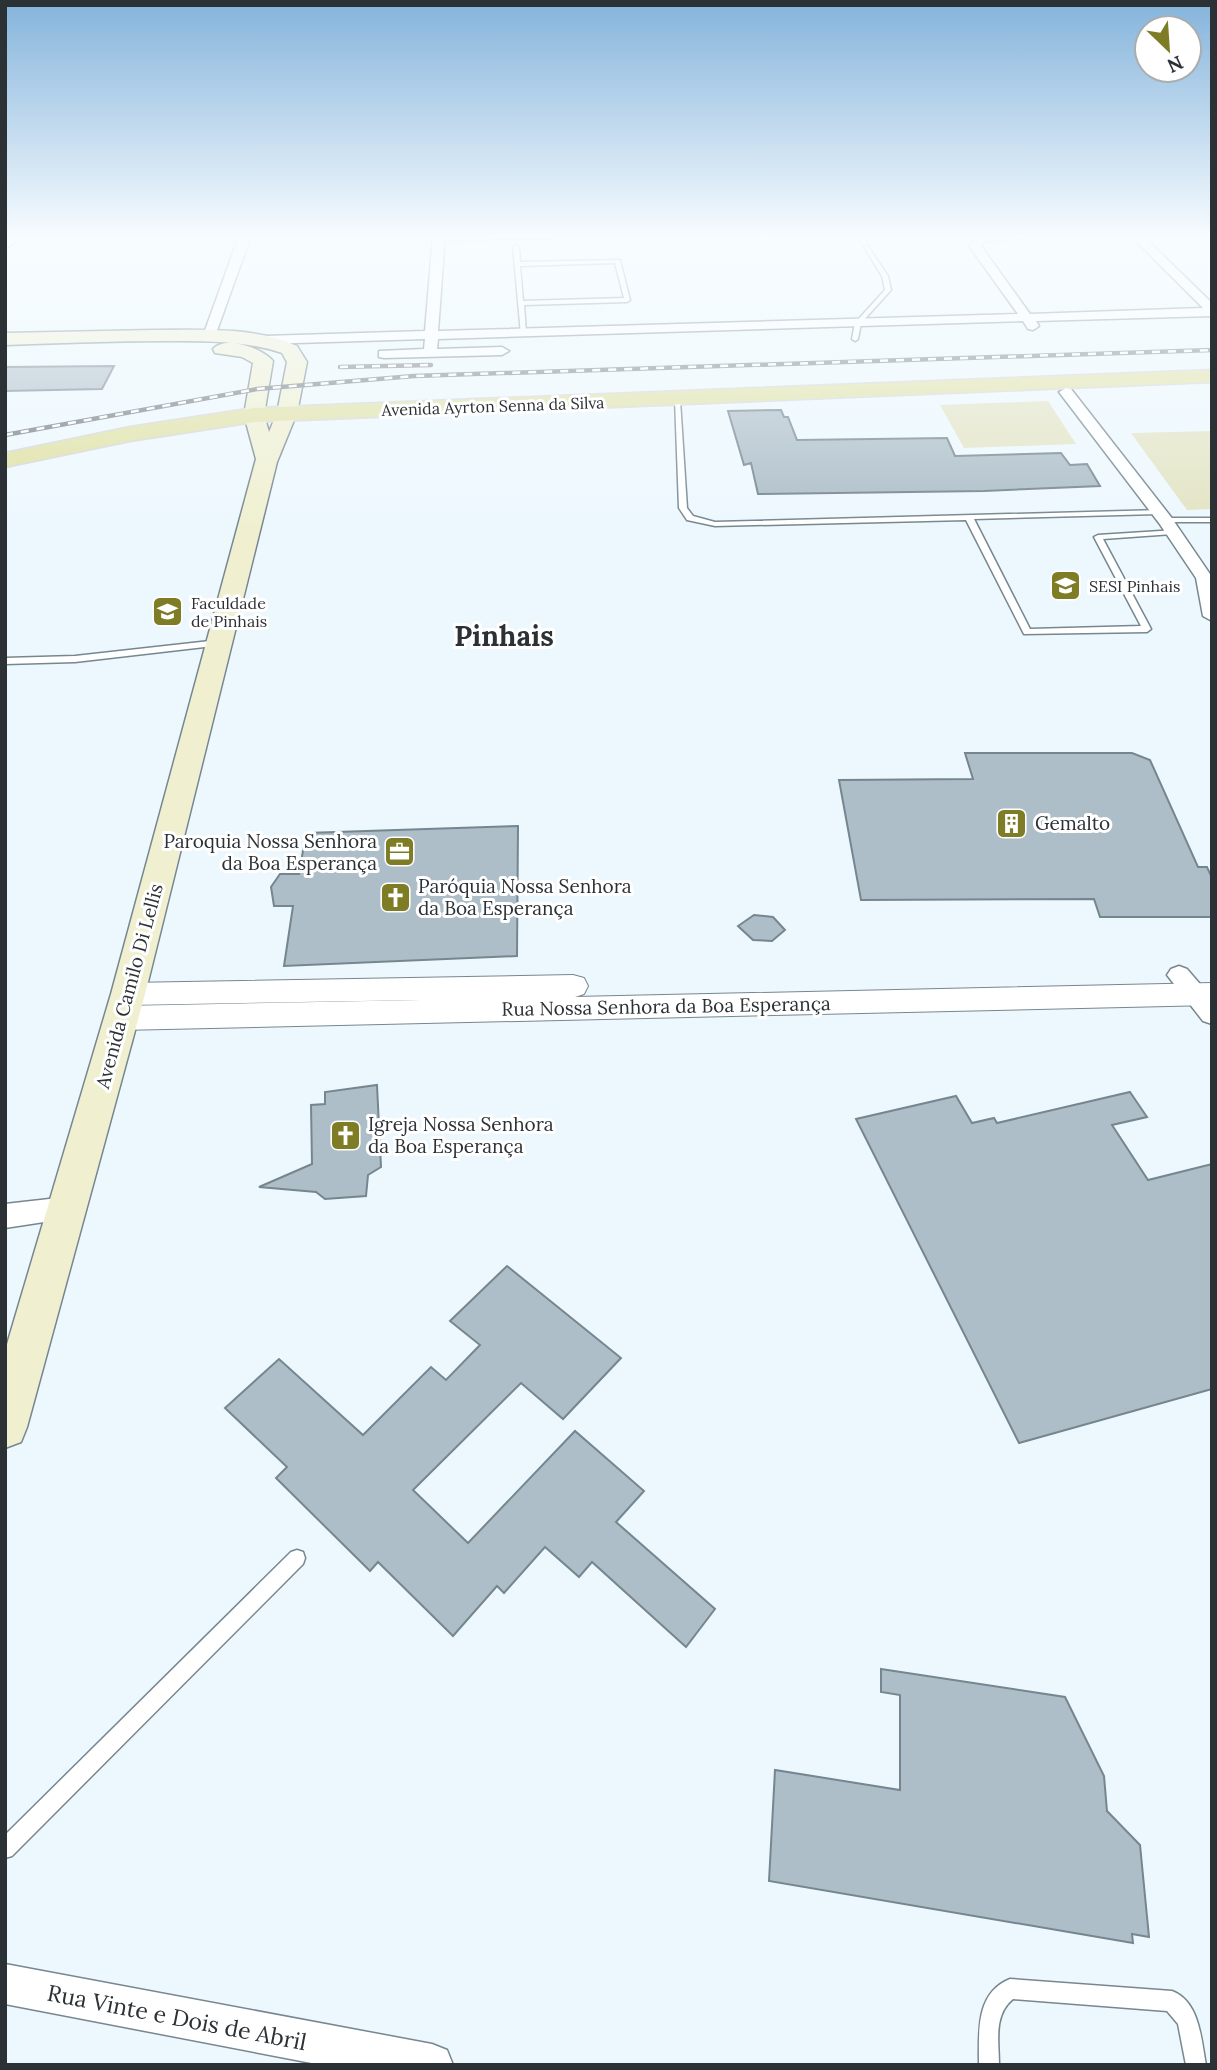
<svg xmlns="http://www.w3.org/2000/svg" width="1217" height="2070" font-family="Lora,serif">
<rect width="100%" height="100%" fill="#edf8fe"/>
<path fill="#e3e4c4" d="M1048 401 1076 444 964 448 940 405Z
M1212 431V509L1187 510 1131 433Z"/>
<path fill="#adbec8" stroke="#76868f" stroke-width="2" d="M114 366 102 389 5 391V367Z
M781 410 784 417H788L797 440 947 438 955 456 1061 453 1070 465 1087 464 1100 486 984 491 758 494 751 463 744 465 728 411Z
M965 753H1132L1150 760 1198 867H1207L1212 878V917H1100L1094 899 861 900 839 780 973 779Z
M518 826 517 956 284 966 293 906H274L271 887 280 874H299L306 833Z
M754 915 773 917 785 930 772 941 753 940 738 926Z
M377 1085 381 1167 368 1175 366 1196 325 1199 316 1192 259 1187 312 1164 311 1105 325 1104V1092Z
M1130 1092 1147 1117 1112 1125 1148 1180 1212 1164V1389L1019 1443 856 1119 956 1096 972 1123 994 1118 997 1123Z
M507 1266 621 1358 563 1419 521 1383 413 1490 468 1543 575 1431 644 1491 616 1522 715 1609 686 1647 592 1562 579 1577 545 1547 504 1593 497 1586 453 1636 378 1562 370 1571 276 1478 287 1467 225 1408 279 1359 363 1435 431 1367 446 1380 480 1345 450 1321Z
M881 1669 1065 1697 1104 1776 1107 1811 1140 1845 1149 1937 1132 1934 1133 1943 769 1881 775 1770 900 1790V1695L881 1692Z"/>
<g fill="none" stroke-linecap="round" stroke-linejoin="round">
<defs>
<path id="service" d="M554 236 551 238 439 241 436 239 439 237Z
M516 245 519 247 520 262 620 260 630 300 627 302 524 305 526 333 521 334 513 247ZM615 263 624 298 523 301 520 266Z
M867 245 888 276 891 290 861 323 858 339 855 341 852 339 855 323 885 290 882 276 864 247Z
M675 399 680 400 687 508 693 516 715 522 1161 510V514H1158L974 519 1030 629 1141 626 1094 537 1098 535 1176 530 1177 532 1173 534 1103 539 1151 629 1147 632 1024 634 966 520 715 526 687 520 679 508Z
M1162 518H1212V522H1165L1161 520Z
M219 640 222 641V645L75 662 5 664V658L75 656Z
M297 1550 303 1552 305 1558 303 1564 12 1856 5 1858V1835L291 1552Z
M1010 1979 1172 1991C1200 2002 1201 2039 1206 2065H1186L1178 2024 1167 2011 1013 1999C993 2015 999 2042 999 2065H979C979 2033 975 1993 1010 1979Z"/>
<path id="minor" d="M9 236H21L5 250V240Z
M239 236H251L215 336 209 340 204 339 203 336Z
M433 236H445L438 331 1018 314 969 246 978 236H1024L1018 239 983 242 981 246 1030 314 1203 308 1131 236H1143L1212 303V316L1036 321 1039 326 1033 330 1028 329 1023 321 438 339 437 349 502 347 509 351 502 355 384 358 379 357V351L424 349 425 339 265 344 259 340 265 336 425 331Z
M1066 388 1071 389 1171 517 1212 577V621L1203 616 1196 578 1159 523 1059 392Z
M1179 966 1187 969 1212 998V1024L1203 1021 1167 975 1171 969Z
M67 1197 77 1201 81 1209 77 1217 5 1228V1204Z
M5 1964 432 2044 447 2050 453 2065H322L5 2004Z"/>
<path id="tertiary" d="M573 975 584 978 588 986 584 994 575 997 1212 983V1005L121 1030 110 1026 105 1018 110 1010 121 1006 421 1000 128 1005 117 1002 113 994 117 986 128 983Z"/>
<path id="secondary" d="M153 330C200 330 254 326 297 346L307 362 297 413 277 462 145 994 27 1427 21 1442 5 1448V1351L111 994 256 459 244 415 253 363 242 357 215 353 213 349C225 335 262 348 273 361L264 415 269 432 277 413 287 362 282 353C247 341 208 341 171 341 116 341 61 343 5 345V333Z"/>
<path id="primary" d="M1212 370V382L254 422 130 441 5 467V453L130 427 254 408Z"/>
</defs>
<use href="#service" stroke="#778790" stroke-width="3"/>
<use href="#minor" stroke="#778790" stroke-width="3"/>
<use href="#tertiary" stroke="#778790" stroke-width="2"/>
<use href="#secondary" stroke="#778790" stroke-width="3"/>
<use href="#primary" stroke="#d5d6d7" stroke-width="3"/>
<use href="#service" fill="#fff" fill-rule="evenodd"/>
<use href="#minor" fill="#fff" fill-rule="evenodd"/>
<use href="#tertiary" fill="#fff" fill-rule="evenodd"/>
<use href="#secondary" fill="#f0f0d1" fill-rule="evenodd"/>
<use href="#primary" fill="#e0e1a4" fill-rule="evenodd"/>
<defs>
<path id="rail" d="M340 367 431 365
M5 435 257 389 414 376 1212 350"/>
</defs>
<use href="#rail" stroke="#777f84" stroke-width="4.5"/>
<use href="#rail" stroke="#fff" stroke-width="2.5" stroke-dasharray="8" stroke-linecap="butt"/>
</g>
<linearGradient id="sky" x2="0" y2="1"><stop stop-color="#84b3db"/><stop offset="0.45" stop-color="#f7fcff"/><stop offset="1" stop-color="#f7fcff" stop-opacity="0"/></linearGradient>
<rect width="1217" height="526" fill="url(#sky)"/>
<defs>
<symbol id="school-square" viewBox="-11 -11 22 22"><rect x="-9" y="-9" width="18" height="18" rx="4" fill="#7e7d25" stroke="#fff"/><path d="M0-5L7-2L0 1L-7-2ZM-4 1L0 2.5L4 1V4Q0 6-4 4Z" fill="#fff"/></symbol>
<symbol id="university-square" viewBox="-11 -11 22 22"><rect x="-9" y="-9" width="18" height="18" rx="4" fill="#7e7d25" stroke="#fff"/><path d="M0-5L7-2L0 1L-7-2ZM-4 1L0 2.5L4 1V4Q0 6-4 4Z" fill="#fff"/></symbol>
<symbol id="building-square" viewBox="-11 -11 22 22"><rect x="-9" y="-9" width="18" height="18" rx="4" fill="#7e7d25" stroke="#fff"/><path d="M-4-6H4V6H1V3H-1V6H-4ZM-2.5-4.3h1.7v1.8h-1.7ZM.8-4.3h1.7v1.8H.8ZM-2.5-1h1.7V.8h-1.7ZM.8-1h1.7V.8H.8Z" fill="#fff"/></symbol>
<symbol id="office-square" viewBox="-11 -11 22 22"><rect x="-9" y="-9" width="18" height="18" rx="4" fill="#7e7d25" stroke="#fff"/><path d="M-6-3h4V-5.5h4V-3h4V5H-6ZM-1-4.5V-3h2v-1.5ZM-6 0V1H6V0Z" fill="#fff"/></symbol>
<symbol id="church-square" viewBox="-11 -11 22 22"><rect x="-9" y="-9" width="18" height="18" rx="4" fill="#7e7d25" stroke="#fff"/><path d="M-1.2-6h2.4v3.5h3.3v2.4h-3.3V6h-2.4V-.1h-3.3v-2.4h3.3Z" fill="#fff"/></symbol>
</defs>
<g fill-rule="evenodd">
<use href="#school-square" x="1048" y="568" width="35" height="35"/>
<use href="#university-square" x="150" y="594" width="35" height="35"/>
<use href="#building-square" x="994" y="806" width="35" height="35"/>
<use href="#office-square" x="382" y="834" width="35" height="35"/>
<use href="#church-square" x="378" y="880" width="35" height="35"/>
<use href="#church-square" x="328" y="1118" width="35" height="35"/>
</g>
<g text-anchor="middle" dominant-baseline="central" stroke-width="6" stroke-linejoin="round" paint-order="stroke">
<g font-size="16" fill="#2b3135" stroke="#fff">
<text transform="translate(493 406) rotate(-2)">Avenida Ayrton Senna da Silva</text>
</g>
<g font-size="16" fill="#2b3135" stroke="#fff" text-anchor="start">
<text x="1089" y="586">SESI Pinhais</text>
<text x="191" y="603">Faculdade<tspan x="191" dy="18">de Pinhais</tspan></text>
</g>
<g font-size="19" fill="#2b3135" stroke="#fff" text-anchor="start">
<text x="1035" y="823">Gemalto</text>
<text x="377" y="841" text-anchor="end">Paroquia Nossa Senhora<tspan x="377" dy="22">da Boa Esperança</tspan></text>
<text x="418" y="886">Paróquia Nossa Senhora<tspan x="418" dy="22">da Boa Esperança</tspan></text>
<text x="368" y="1124">Igreja Nossa Senhora<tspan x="368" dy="22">da Boa Esperança</tspan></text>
</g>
<g font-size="19" fill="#2b3135" stroke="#fff">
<text transform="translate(129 986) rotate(-75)">Avenida Camilo Di Lellis</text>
<text transform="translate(666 1006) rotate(-1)">Rua Nossa Senhora da Boa Esperança</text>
</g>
<g font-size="23" fill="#2b3135" stroke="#fff">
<text transform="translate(177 2017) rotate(11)">Rua Vinte e Dois de Abril</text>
</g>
<g font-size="28" font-weight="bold" fill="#2b3135" stroke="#fff">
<text x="504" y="636">Pinhais</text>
</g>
</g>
<rect width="1217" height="2070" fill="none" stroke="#2b3135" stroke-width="14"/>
<g transform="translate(1168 49) rotate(155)"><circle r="33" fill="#ffffff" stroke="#aaadae" stroke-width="2"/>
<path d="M0-5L12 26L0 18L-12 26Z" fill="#7e7d25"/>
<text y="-10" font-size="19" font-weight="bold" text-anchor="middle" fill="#2b3135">N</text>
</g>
</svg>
